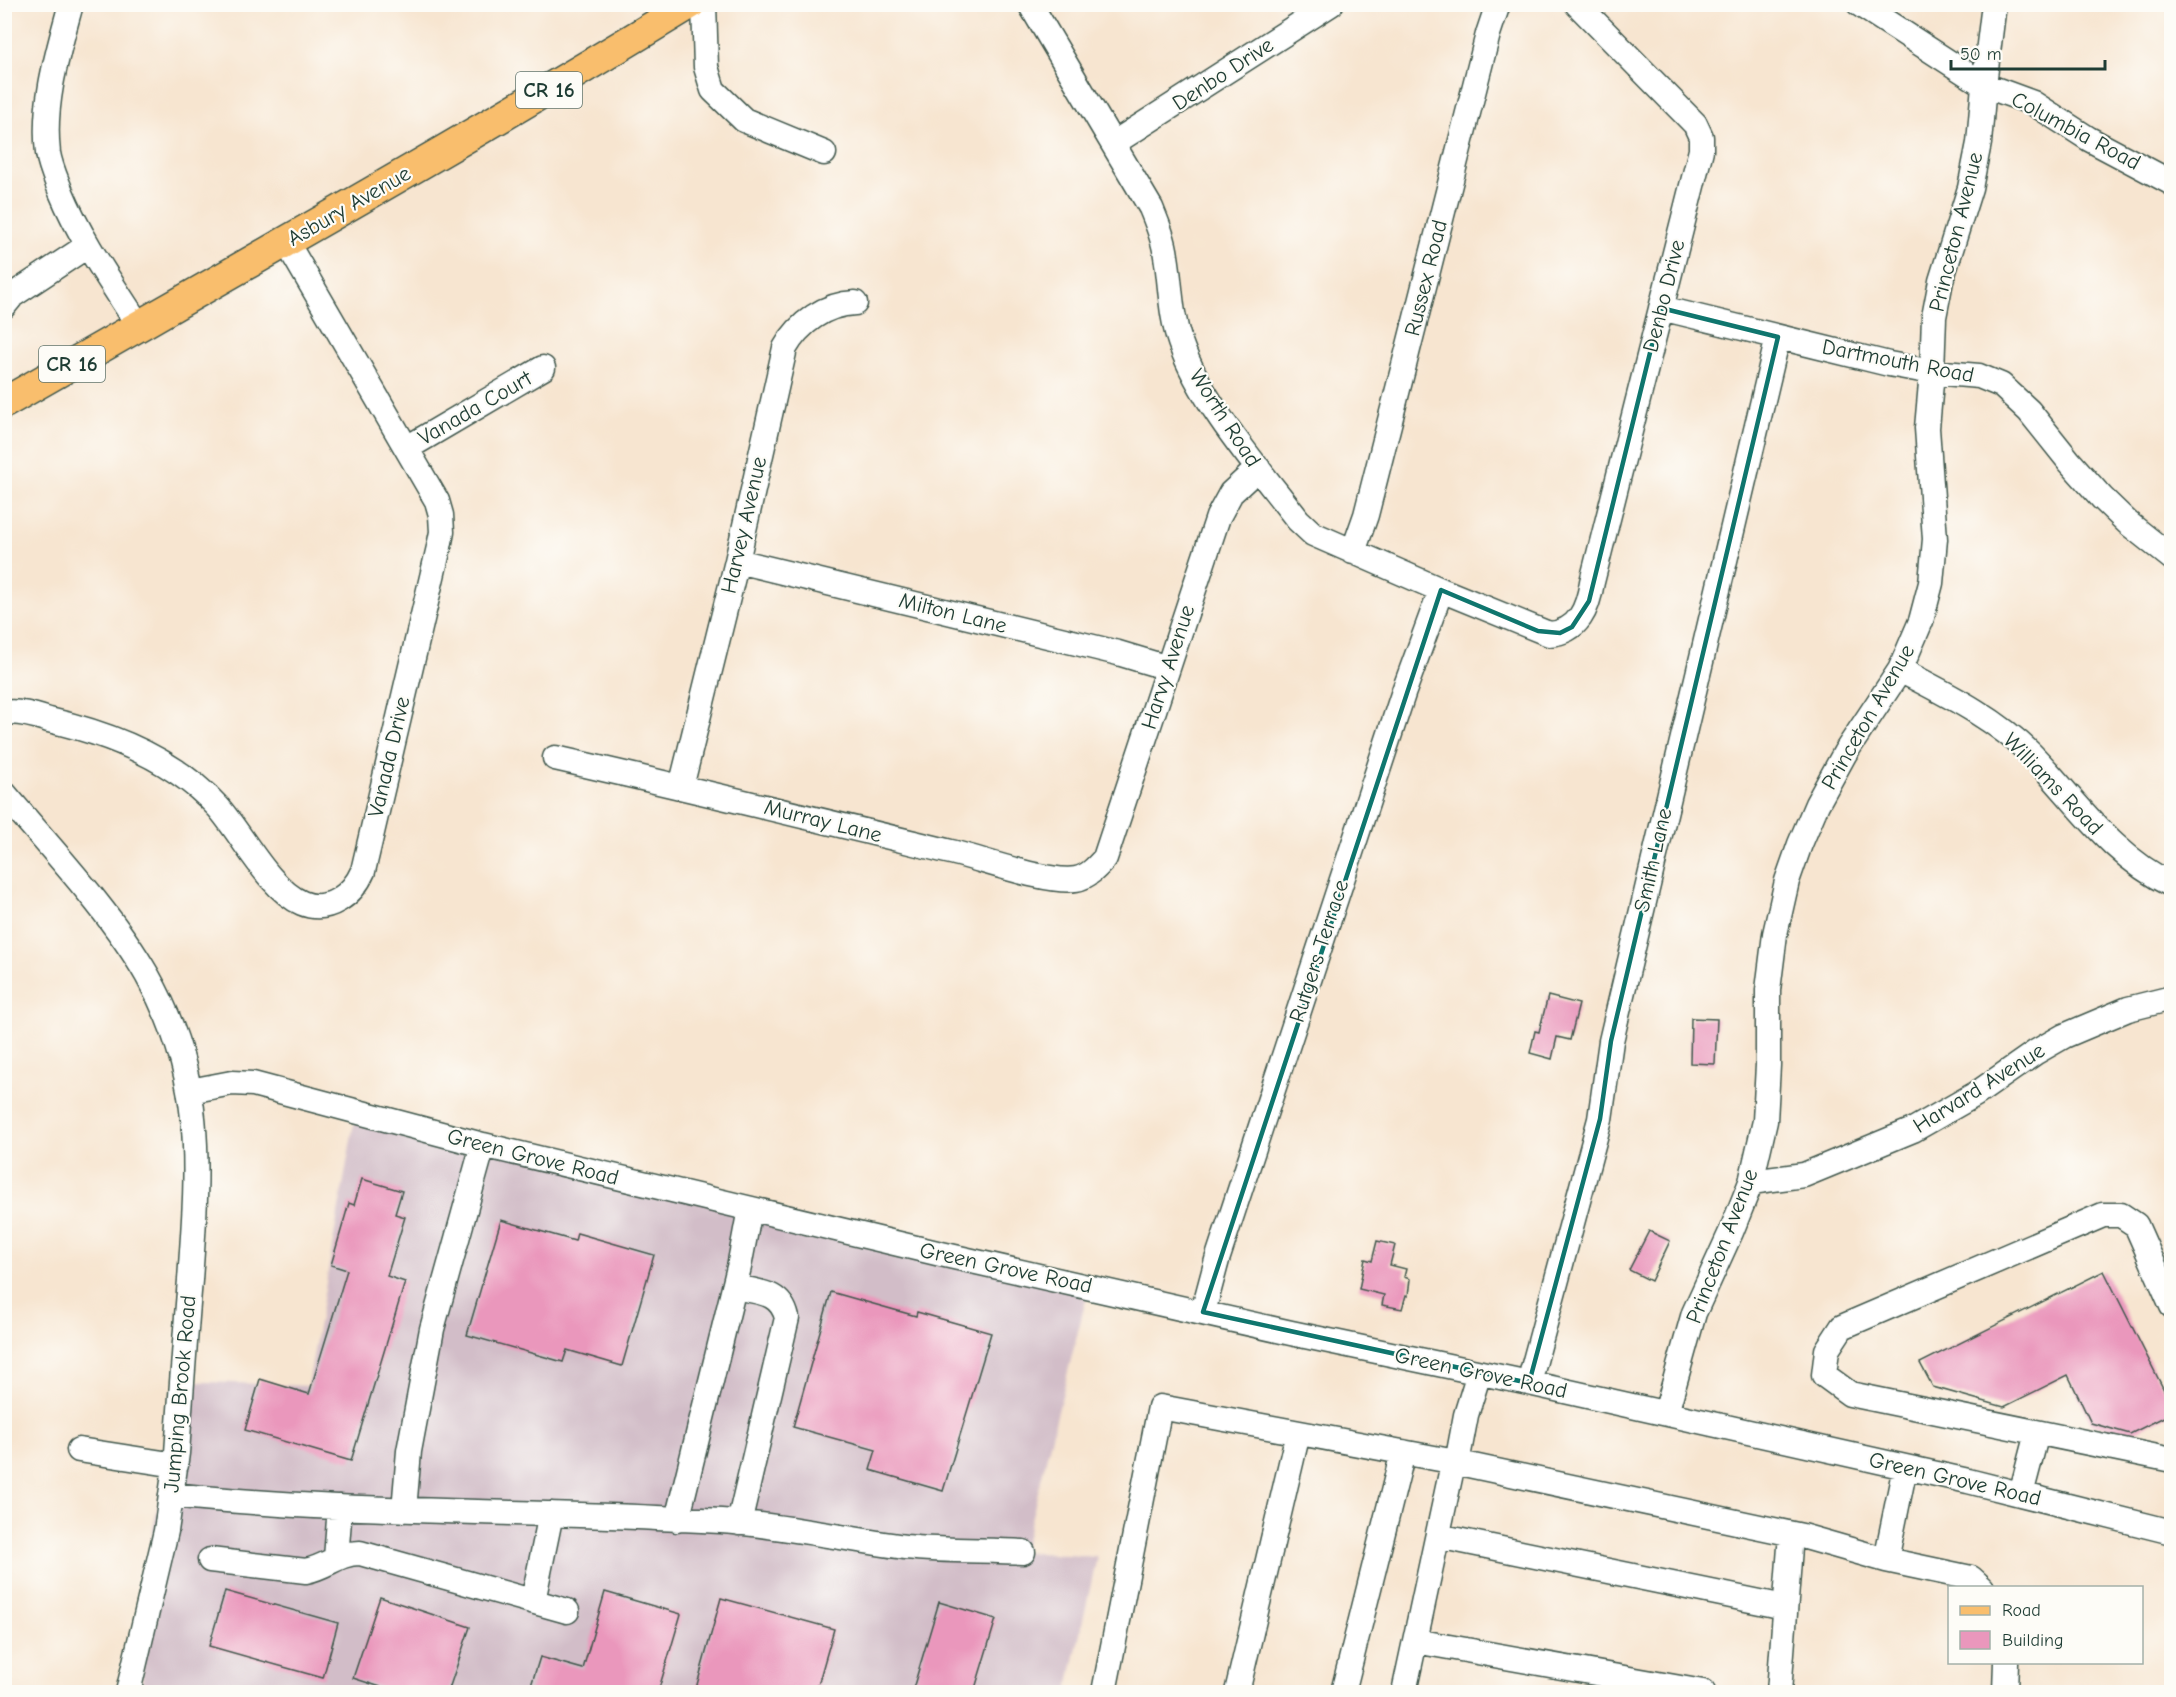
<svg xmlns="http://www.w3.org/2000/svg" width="2176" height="1697" font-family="'Comic Neue',sans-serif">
<rect width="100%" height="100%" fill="#fdfcf7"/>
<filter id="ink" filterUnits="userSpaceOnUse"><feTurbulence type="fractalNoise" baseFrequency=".0167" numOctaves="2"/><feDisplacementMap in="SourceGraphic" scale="12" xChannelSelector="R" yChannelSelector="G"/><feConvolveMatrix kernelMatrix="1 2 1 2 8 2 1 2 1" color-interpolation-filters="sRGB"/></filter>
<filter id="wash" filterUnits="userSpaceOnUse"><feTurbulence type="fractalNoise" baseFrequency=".008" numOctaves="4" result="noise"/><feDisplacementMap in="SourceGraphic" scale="24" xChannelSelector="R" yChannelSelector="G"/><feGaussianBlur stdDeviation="1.35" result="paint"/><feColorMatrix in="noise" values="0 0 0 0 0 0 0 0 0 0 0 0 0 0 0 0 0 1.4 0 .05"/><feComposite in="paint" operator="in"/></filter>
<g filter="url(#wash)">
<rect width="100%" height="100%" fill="#f7e5d0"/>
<path fill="#d2bdc8" d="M356 1111 1089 1287 1023 1552 1097 1557 1067 1692H156L142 1690 145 1572 181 1381 308 1386Z"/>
<g id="blocks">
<path fill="#ea97bc" d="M1548 996 1579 1004 1570 1040 1557 1037 1552 1059 1530 1053 1535 1031 1539 1032Z
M1691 1018 1717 1019 1715 1064 1690 1063Z
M362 1179 402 1191 395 1214 405 1217 387 1276 405 1282 351 1461 245 1430 260 1379 309 1394 347 1270 331 1265 349 1203 354 1205Z
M501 1220 575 1241 577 1233 654 1255 622 1366 567 1350 563 1362 467 1335Z
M1649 1231 1670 1241 1651 1281 1629 1270Z
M1377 1241 1395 1245 1390 1265 1406 1269 1404 1277 1410 1279 1408 1296 1406 1295 1402 1309 1382 1305 1384 1295 1359 1289 1365 1259 1372 1261Z
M2104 1271 2172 1406V1413L2130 1434 2091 1423 2068 1375 2004 1407 1933 1387 1920 1363Z
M831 1292 916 1316 917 1312 991 1333 943 1491 870 1470 876 1450 793 1427Z
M225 1591 338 1623 323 1678 209 1646Z
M605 1592 681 1614 658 1692H529L540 1657 583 1669Z
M380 1597 470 1627 448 1692H396L353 1678Z
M721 1598 834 1629 816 1692H695Z
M939 1602 996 1619 974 1692H912Z"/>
</g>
</g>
<g filter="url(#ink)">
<use href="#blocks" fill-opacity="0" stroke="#3f564b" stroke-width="1.5"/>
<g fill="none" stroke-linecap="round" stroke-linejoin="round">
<defs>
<path id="minor" d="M71 4C58 52 42 103 48 153 50 166 56 179 61 192 81 240 111 282 139 326
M704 4 706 67 713 90 744 120 824 153
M1030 4 1151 208C1157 223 1164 239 1166 256 1171 285 1170 313 1180 342 1201 403 1259 469 1298 520L1313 534 1441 590 1549 634C1579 632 1588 608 1592 582L1701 150V137L1695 124 1577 4
M1859 4 1984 85 2033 103 2089 139 2172 183
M1114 143 1331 4
M4 306 13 295 87 246
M1661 308 1889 364 1932 372 1979 376 2001 385 2029 411 2069 461 2102 498 2128 523 2172 558
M407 448 543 368
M1353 552 1366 515 1488 34 1498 4
M737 561 1118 653 1168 668
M1900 670C1946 694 1994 717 2031 754 2077 801 2110 855 2172 885
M4 713C18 710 36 716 49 720 111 734 174 759 218 807 242 834 269 889 302 903 329 914 353 894 363 871L439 547 442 532 441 515 437 501 287 243
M555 758C688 788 819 820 951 852 981 859 1049 884 1076 879 1088 877 1097 867 1105 858L1218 517 1231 493 1258 468
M681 787 737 561 785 348C799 323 825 304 855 303
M4 793C51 849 111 912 147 975 206 1079 198 1167 190 1280 185 1338 181 1395 177 1453L166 1531 128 1692
M190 1091 232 1083 253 1084 483 1145 941 1254 1291 1333 1529 1383 1968 1481 2172 1532
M1751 1182 1804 1175 1913 1130 1976 1094 2036 1052 2064 1036 2128 1009 2172 998
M734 1287C758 1292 781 1291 787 1318L739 1523
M2172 1306 2136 1225 2121 1215H2103L1842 1327 1827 1350 1824 1375 1850 1394 2172 1460
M1203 1312 1217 1260 1404 691 1441 590
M1529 1383 1600 1119 1611 1041 1778 337
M1666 1413 1694 1313 1731 1232 1751 1182 1765 1121 1768 1065V990L1775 934 1787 881 1800 844 1817 804 1845 753 1900 670 1921 621 1931 583 1935 539 1927 428 1932 372 1934 317 1941 281 1970 188 1979 143 1984 85 1994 4
M79 1450 176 1465
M2021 1494 2037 1433
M172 1495C354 1514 538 1510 721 1521 782 1525 844 1539 905 1547 944 1551 984 1550 1023 1552
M404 1510 409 1451 432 1329 483 1145
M677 1520 739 1267 750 1209
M1438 1536 1785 1607
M336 1558 340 1507
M210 1560 306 1571C327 1567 338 1553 360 1553L567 1611
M1886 1560 1905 1467
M533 1601 551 1514
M1415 1641 1703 1692
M1104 1692 1160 1407 1445 1460 1802 1536 1886 1560 1971 1578 1982 1588
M1237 1692 1298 1433
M1343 1692 1403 1452
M1404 1692 1451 1473 1457 1463 1466 1415 1479 1373
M1779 1692 1791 1534
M2005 1692 2006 1662"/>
<path id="major" d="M4 403C234 271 464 142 690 4"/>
</defs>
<use href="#minor" stroke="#3f564b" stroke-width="27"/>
<use href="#major" stroke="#3f564b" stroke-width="33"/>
<use href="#minor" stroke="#fff" stroke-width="24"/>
<use href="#major" stroke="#f9be6d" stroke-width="30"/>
</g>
</g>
<path fill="none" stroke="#0f766e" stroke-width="4.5" stroke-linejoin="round" d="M1661 308 1778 337 1611 1041 1600 1119 1529 1383 1203 1312 1441 590 1538 631 1560 633 1572 627 1589 601Z"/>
<g text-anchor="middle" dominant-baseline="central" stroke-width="4.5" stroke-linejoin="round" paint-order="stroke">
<g fill="#fdfcf7" stroke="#62766e" stroke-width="1.5">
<rect x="516" y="72" width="66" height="36" rx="4.5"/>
<rect x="39" y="346" width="66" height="36" rx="4.5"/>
</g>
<g font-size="21" font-weight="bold" fill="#1f3d34">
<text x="549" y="90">CR 16</text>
<text x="72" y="364">CR 16</text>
</g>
<g font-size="22" fill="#1f3d34" stroke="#fdfcf7">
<text transform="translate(1223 74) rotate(-33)">Denbo Drive</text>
<text transform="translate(2076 131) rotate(28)">Columbia Road</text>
<text transform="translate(349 206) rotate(-30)">Asbury Avenue</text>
<text transform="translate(1956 232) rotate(-76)">Princeton Avenue</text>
<text transform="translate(1426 278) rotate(-76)">Russex Road</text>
<text transform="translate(1664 296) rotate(-76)">Denbo Drive</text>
<text transform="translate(1898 361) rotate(11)">Dartmouth Road</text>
<text transform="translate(475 408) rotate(-30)">Vanada Court</text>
<text transform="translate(1225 418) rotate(57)">Worth Road</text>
<text transform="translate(744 525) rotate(-77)">Harvey Avenue</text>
<text transform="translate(953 613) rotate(14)">Milton Lane</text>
<text transform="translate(1168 667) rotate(-72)">Harvy Avenue</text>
<text transform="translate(1868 717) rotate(-60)">Princeton Avenue</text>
<text transform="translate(389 757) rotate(-77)">Vanada Drive</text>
<text transform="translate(2053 784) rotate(46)">Williams Road</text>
<text transform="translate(823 821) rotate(14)">Murray Lane</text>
<text transform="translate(1653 860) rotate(-77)">Smith Lane</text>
<text transform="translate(1319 951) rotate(-72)">Rutgers Terrace</text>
<text transform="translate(1979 1088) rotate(-32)">Harvard Avenue</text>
<text transform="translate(533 1157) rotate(14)">Green Grove Road</text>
<text transform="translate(1722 1246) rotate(-69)">Princeton Avenue</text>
<text transform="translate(1006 1268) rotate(12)">Green Grove Road</text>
<text transform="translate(1481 1373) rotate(12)">Green Grove Road</text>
<text transform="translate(180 1394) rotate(-85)">Jumping Brook Road</text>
<text transform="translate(1955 1479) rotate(13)">Green Grove Road</text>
</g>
</g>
<rect width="2176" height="1697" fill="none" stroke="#fdfcf7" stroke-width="24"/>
<rect x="1948" y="1586" width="195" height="78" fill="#fdfcf7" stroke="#a4b0a9" stroke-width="1.5"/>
<rect x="1960" y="1606" width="30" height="9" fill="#f9be6d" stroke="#a4b0a9" stroke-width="1.5"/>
<text x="2002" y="1616" font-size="18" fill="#1f3d34">Road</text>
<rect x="1960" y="1631" width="30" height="18" fill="#ea97bc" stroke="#a4b0a9" stroke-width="1.5"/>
<text x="2002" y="1646" font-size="18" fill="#1f3d34">Building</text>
<path d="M1951 60v9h154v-9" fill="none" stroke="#1f3d34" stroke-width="3"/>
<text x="1960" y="60" font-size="18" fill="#1f3d34" stroke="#fdfcf7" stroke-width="4.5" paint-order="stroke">50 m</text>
</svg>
